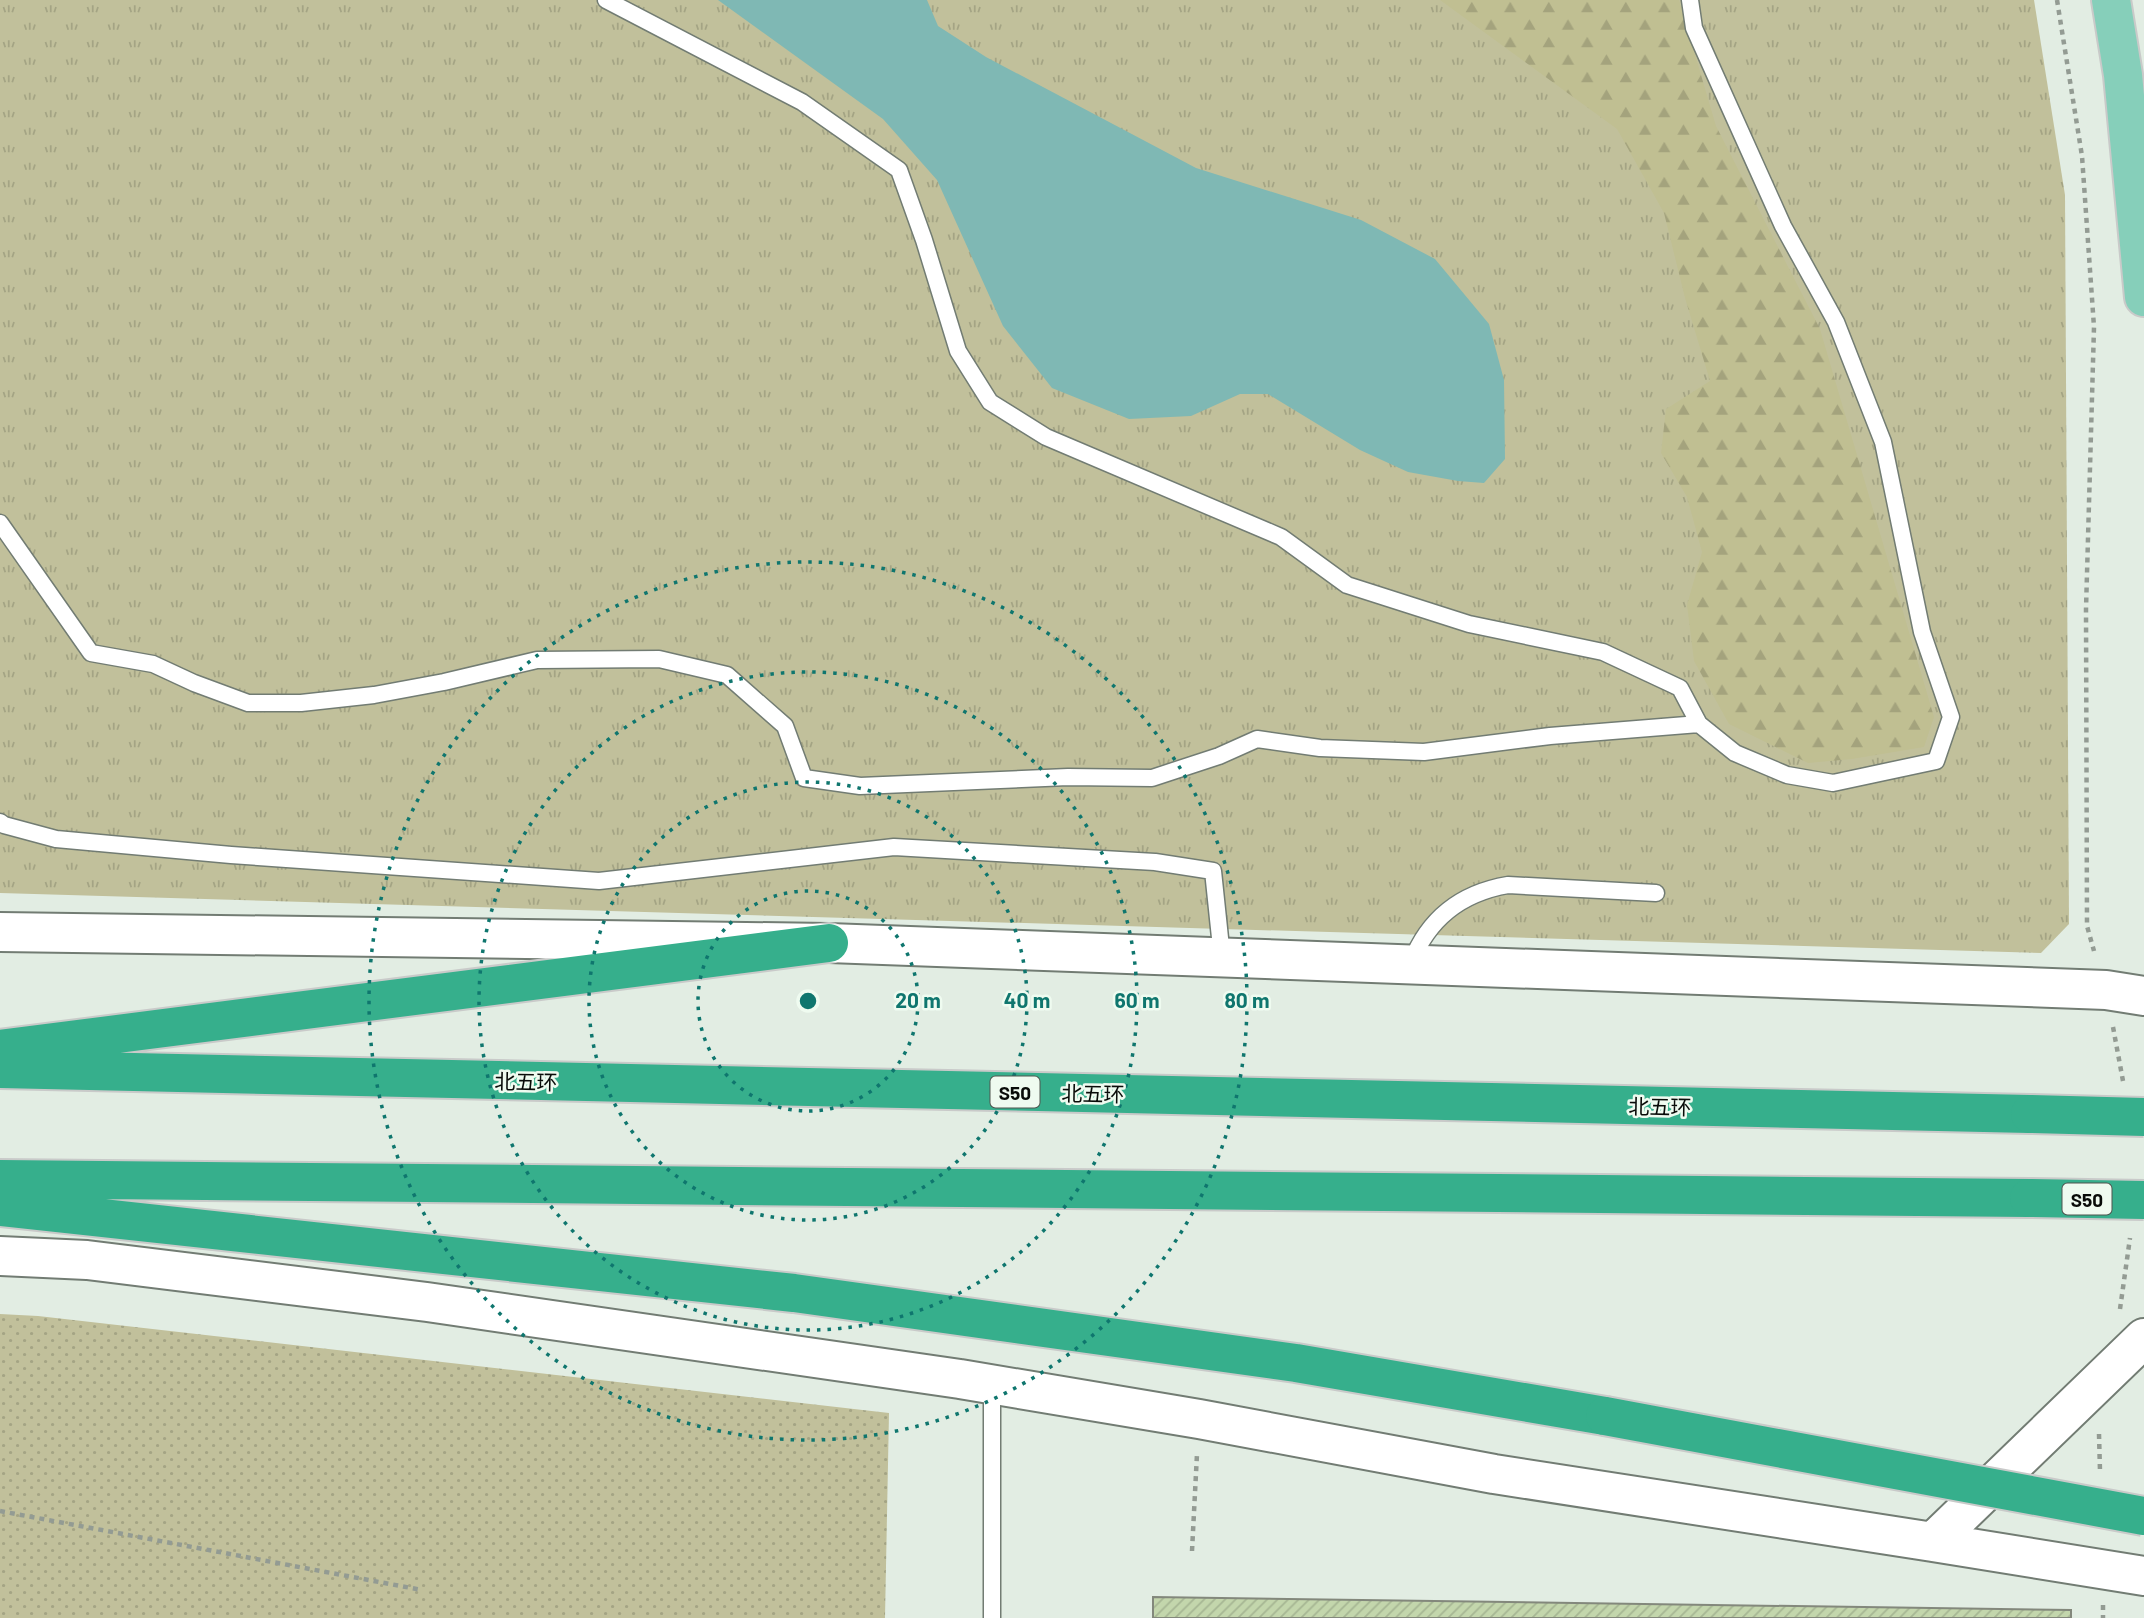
<svg xmlns="http://www.w3.org/2000/svg" width="2144" height="1618" font-family="Barlow,'Noto Sans SC',sans-serif">
<defs>
<pattern id="grass-tufts" width="24" height="20" patternUnits="userSpaceOnUse" patternTransform="scale(1.75)"><rect width="24" height="20" fill="#c1c09b"/><path d="M3 7l-1-3M5 7V3M7 7l1-3M15 17l-1-3M17 17v-4M19 17l1-3" fill="none" stroke="#a4a484"/></pattern>
<pattern id="forest-firs" width="22" height="20" patternUnits="userSpaceOnUse" patternTransform="scale(1.75)"><rect width="22" height="20" fill="#c0bf92"/><path d="M5 1l3.5 6h-7zM16 11l3.5 6h-7z" fill="#a4a37d"/></pattern>
<pattern id="park-dots" width="8" height="8" patternUnits="userSpaceOnUse" patternTransform="scale(1.75)"><rect width="8" height="8" fill="#c1c09b"/><path d="M2 2h.1M6 6h.1" fill="none" stroke="#a4a484" stroke-width="1.8" stroke-linecap="round"/></pattern>
<pattern id="building-hatch" width="6" height="6" patternUnits="userSpaceOnUse" patternTransform="scale(1.75)"><rect width="6" height="6" fill="#c3d6ac"/><path d="M-1 1l2-2M0 6l6-6M5 7l2-2" fill="none" stroke="#a6b693"/></pattern>
</defs>
<rect width="100%" height="100%" fill="#e2ede3"/>
<path fill="url(#grass-tufts)" d="M0 0H2034L2065 195 2069 924 2041 953 0 893Z"/>
<path fill="url(#forest-firs)" d="M1440 0H1679L1716 126 1820 329 1934 717 1924 747 1852 759 1808 763 1729 724 1694 661 1687 605 1702 552 1687 497 1661 453 1666 409 1710 381 1685 298 1664 213 1617 129Z"/>
<path fill="url(#park-dots)" d="M0 1314 38 1316 889 1413 885 1618H0Z"/>
<path fill="#7fb8b4" d="M718 0H927L938 26 986 57 1196 168 1361 220 1435 259 1489 324 1504 380 1505 459 1484 483 1458 481 1408 472 1360 450 1268 394H1240L1191 416 1129 419 1052 388 1003 326 937 180 883 119Z"/>
<path fill="url(#building-hatch)" stroke="#83887c" stroke-width="2" d="M1153 1597 2071 1610V1618H1153Z"/>
<g fill="none" stroke-linecap="round" stroke-linejoin="round">
<defs>
<path id="lane" d="M606 0 802 102 899 170 924 240 958 351 990 402 1046 437 1281 537 1347 585 1469 624 1603 652 1680 688 1699 724 1735 753 1787 775 1833 783 1936 761 1951 717 1922 632 1883 442 1836 322 1783 226 1694 28 1690 0
M0 523 91 653 153 664 194 683 248 703H301L374 695 444 682 537 660 659 659 727 675 785 726 804 778 860 786 1068 777 1152 778 1219 756 1257 739 1320 748 1424 752 1550 736 1699 724
M0 822 4 825 56 839 231 855 599 881 894 847 1155 862 1213 871 1222 957
M1411 963C1428 919 1461 893 1508 885L1656 893
M992 1384V1618"/>
<path id="secondary" d="M0 932 829 943 2106 990 2144 996
M0 1256 87 1260 427 1302 960 1379 1199 1419 1494 1474 1933 1542 2144 1338
M1933 1542 2144 1576"/>
<path id="primary" d="M2111 0 2123 75 2144 297"/>
<path id="highway" d="M0 1049 829 943
M0 1069 2030 1114
M0 1179 2029 1198
M0 1207 794 1293 1296 1363 1605 1416"/>
</defs>
<use href="#lane" stroke="#727c73" stroke-width="19"/>
<use href="#secondary" stroke="#727c73" stroke-width="42"/>
<use href="#primary" stroke="#c9cac9" stroke-width="42"/>
<use href="#highway" stroke="#c9cac9" stroke-width="42"/>
<path stroke="#939b93" stroke-width="4.5" stroke-dasharray="5 5" stroke-linecap="butt" d="M2057 0 2082 156 2094 327 2086 609 2087 926 2094 951
M2113 1027 2123 1081
M2120 1309 2130 1238
M2099 1434 2100 1471
M0 1511 422 1590
M1192 1551 1197 1454
M2103 1605V1618"/>
<use href="#lane" stroke="#fff" stroke-width="16"/>
<use href="#secondary" stroke="#fff" stroke-width="38"/>
<use href="#primary" stroke="#86cfba" stroke-width="38"/>
<use href="#highway" stroke="#36af8c" stroke-width="38"/>
<defs>
<path id="highway-bridge" d="M2030 1114 2144 1117
M2029 1198 2144 1200
M1605 1416 2144 1516"/>
</defs>
<use href="#highway-bridge" stroke="#c9cac9" stroke-width="42" stroke-linecap="butt"/>
<use href="#highway-bridge" stroke="#36af8c" stroke-width="38"/>
</g>
<g fill="none" stroke="#0f766e" stroke-width="3.5" stroke-dasharray="3.5 7">
<circle cx="808" cy="1001" r="110"/>
<circle cx="808" cy="1001" r="219"/>
<circle cx="808" cy="1001" r="329"/>
<circle cx="808" cy="1001" r="439"/>
</g>
<g text-anchor="middle" dominant-baseline="central" stroke-width="5" stroke-linejoin="round" paint-order="stroke">
<g fill="#effbf0" stroke="#4e544e" stroke-width="2">
<rect x="990.5" y="1076.5" width="49" height="31" rx="5"/>
<rect x="2062.5" y="1183.5" width="49" height="31" rx="5"/>
</g>
<g font-size="19" font-weight="bold" fill="#090c09">
<text x="1015" y="1092">S50</text>
<text x="2087" y="1199">S50</text>
</g>
<g font-size="21" fill="#090c09" stroke="#effbf0">
<text transform="translate(526 1081) rotate(1)">北五环</text>
<text transform="translate(1093 1093) rotate(1)">北五环</text>
<text transform="translate(1660 1106) rotate(1)">北五环</text>
</g>
</g>
<circle cx="808" cy="1001" r="10" fill="#0f766e" stroke="#effbf0" stroke-width="3.5"/>
<g font-size="21" text-anchor="middle" font-weight="bold" fill="#0f766e" stroke="#effbf0" stroke-width="5" stroke-linejoin="round" paint-order="stroke">
<text x="918" y="1008">20 m</text>
<text x="1027" y="1008">40 m</text>
<text x="1137" y="1008">60 m</text>
<text x="1247" y="1008">80 m</text>
</g>
</svg>
